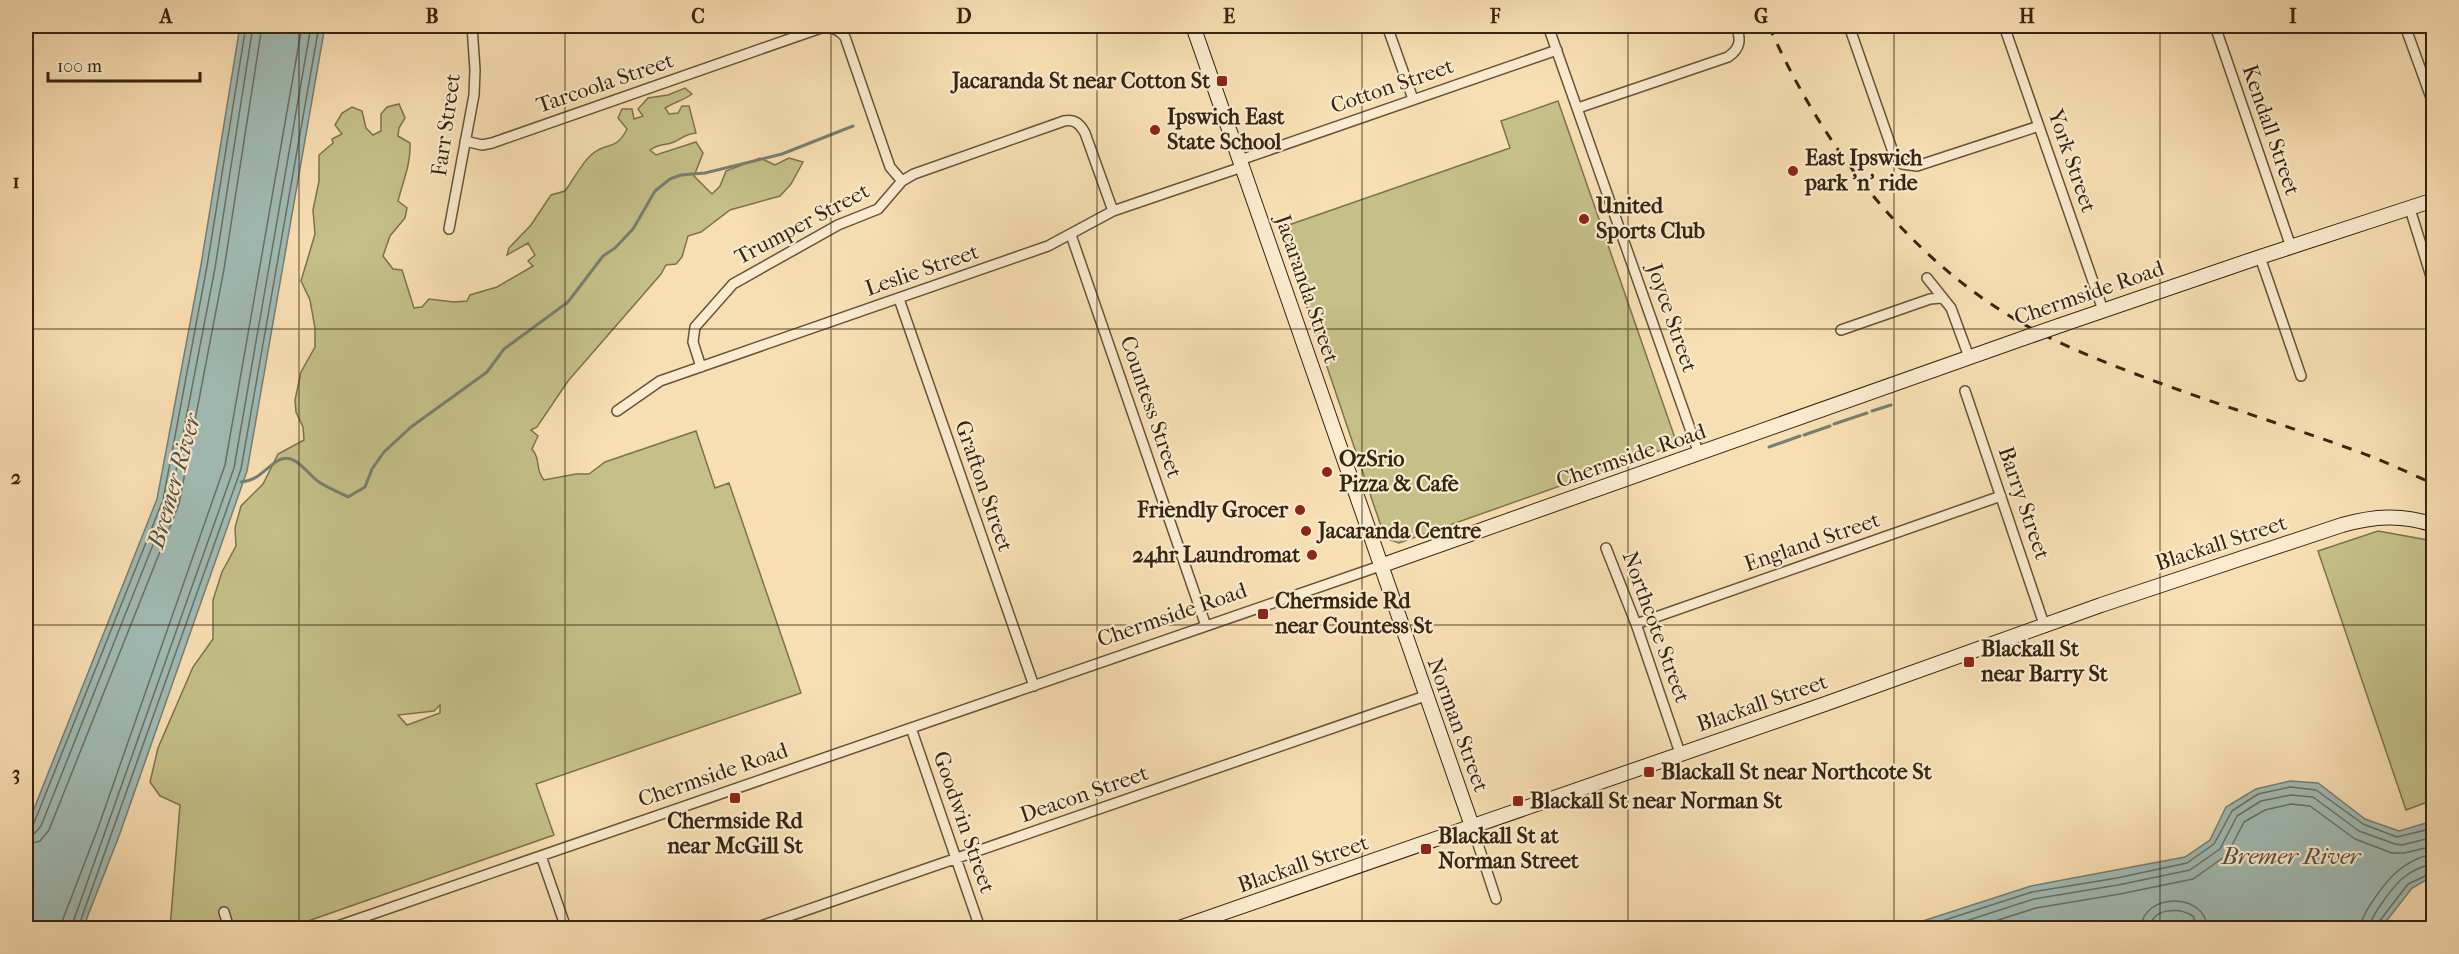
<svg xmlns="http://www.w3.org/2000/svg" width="2459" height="954" font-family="'IM FELL French Canon',serif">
<rect width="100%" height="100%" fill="#f8dfb3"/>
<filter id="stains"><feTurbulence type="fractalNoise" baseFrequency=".00333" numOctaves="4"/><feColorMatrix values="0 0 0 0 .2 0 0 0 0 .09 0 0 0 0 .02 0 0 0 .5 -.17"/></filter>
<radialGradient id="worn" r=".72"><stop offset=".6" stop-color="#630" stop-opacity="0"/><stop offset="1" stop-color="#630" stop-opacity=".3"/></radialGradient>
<path fill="#c4c088" stroke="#7d724c" stroke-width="1.5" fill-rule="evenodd" d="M685 88 692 94C682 101 675 102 665 108L669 114 678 113 682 106H689L696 133C682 135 684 138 674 142 665 146 660 143 650 150L656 155 696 142 703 153 694 176 712 194 720 186 726 171 760 158 775 165 789 158 803 162 791 184 780 196 730 210 701 232 688 236 682 257 676 264 666 265 661 274 568 381 537 427 531 430 538 436 532 449C542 461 534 468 544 480L576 474H589L605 462 696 431 715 488 729 483 801 693 536 784 554 835 288 928H170L180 805 160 796 150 782 158 748 193 667 213 639V600L222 572 236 546 235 528 241 506 263 484 278 454 304 440 303 427 296 412 295 400 301 372 315 347V328L310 300 301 281 315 234 313 210 319 181V155L333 143 332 139 342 134 335 125 342 113 352 107 362 111 366 128 373 135 381 131V114L387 107 399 104 405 118 399 128 398 136 410 143C411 164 403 181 398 201L407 208 405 218 390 236 383 256 393 269 402 270 414 308 422 307 429 299 454 302 467 301 470 295 497 287 533 266 528 261 535 255 528 243 507 255 509 248 531 225 551 195 565 191C571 183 583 162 590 156 606 140 615 153 627 129L618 118 622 109H632L634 119 643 116 638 109 648 98 668 95ZM440 705V713L407 725 398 715 434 711Z
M1558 101 1676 441 1670 447 1399 543 1385 538 1280 228 1510 148 1501 121Z
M2378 531 2433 541V800L2406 810 2318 551Z"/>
<path fill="#a0bbb5" stroke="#767f73" stroke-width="1.5" d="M240 26H325L247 471 119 836 83 928H26V829L157 499 201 265Z
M2290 781 2318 783 2365 819 2399 831 2433 821V876L2412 888 2381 928H2194L2178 924 2143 928H1901L2031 886 2185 857 2210 840 2226 807 2256 789Z"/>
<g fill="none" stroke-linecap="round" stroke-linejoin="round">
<path stroke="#6b7062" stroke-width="1.5" d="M26 828 34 823 163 500 207 266 246 26
M26 836 35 833 41 826 170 502 215 268 253 26
M26 845 40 841 49 830 179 504 224 269 262 26
M62 928 63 919 98 828 225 465 302 26
M71 928 234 468 311 26
M78 928 241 469 319 26
M1920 928 2032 892 2117 878 2187 863 2214 844 2232 811 2258 794 2290 787 2316 790 2363 824 2397 837 2434 828
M1944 928 2034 899 2118 885 2190 870 2220 849 2237 816 2261 801 2291 795 2313 797 2359 831 2395 844 2402 845 2434 837
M1973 928 2036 908 2120 894 2193 879 2227 855 2244 822 2265 810 2291 804 2310 806 2355 839 2392 853H2404L2434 846
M2141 928C2143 892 2206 892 2207 928
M2150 928C2152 908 2179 907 2193 916L2198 928
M2360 928C2361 914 2387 879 2399 870 2408 863 2422 855 2434 855
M2369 928C2370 917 2394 885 2403 878 2411 871 2424 865 2434 864
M2377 928 2378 923 2408 884 2434 872"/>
<path stroke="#767f73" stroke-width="3" d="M1872 411 1891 405
M1834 424 1867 413
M1804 435 1830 426
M1769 447 1800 436
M241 482C257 481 264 470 277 461 294 450 307 474 319 482 328 488 339 492 348 497L365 487 372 469 384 452 411 427 487 372 504 349 568 302 603 256 615 248 633 229 655 191 670 179 681 175 705 173 782 154 853 126"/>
<defs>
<path id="street" d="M1387 26 1413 99
M1548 26 1699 454
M1849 26 1893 152 1902 164 1917 166 2039 126
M2004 26 2103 310
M2215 26 2291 247
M2405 26 2434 106
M1578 108 1728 57C1741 48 1741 39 1736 26
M465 141 482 145 492 143 818 29C829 26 838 28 845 37L890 167 902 181
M1240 160 1557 50
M2410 209 2434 286
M449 229 474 95 475 70 472 26
M1071 235 1206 626
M2260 257 2301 376
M1927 278 1951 308 1969 357
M899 299 1034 686
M1841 330 1930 299 1941 298
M701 367 693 342 695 327 733 284 838 225 878 209 902 181 914 174 1064 121C1075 119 1080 124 1085 133L1113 211
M1965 391 2045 627
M617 411 660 381 1048 246 1113 211 1242 167
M1606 548 1636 624 1680 753
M1636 624 2001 496
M911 728 980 928
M1472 826 1496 899
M541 856 566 928
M224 912 229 928
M332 928 1380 566
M755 928 1425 696"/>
<path id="secondary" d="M1193 26 1472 826
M2064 324 2260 257 2434 200
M1380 566 2024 338
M1179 928 1825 704 2101 605 2342 525C2374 516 2402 514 2434 525"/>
</defs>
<use href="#street" stroke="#665439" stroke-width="12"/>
<use href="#secondary" stroke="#362510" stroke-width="16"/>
<use href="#street" stroke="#faeace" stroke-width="9"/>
<use href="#secondary" stroke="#faeace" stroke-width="14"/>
<path stroke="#362510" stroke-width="3" stroke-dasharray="10 10" stroke-linecap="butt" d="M1769 26C1819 140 1901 249 2008 315 2052 342 2101 361 2149 379 2218 405 2289 426 2359 452 2384 461 2409 473 2434 484"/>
<defs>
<path id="secondary-bridge" d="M2024 338 2064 324"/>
</defs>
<use href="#secondary-bridge" stroke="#362510" stroke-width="16" stroke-linecap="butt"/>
<use href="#secondary-bridge" stroke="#faeace" stroke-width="14"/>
</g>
<path fill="none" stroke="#362510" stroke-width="1.5" stroke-opacity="0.55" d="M299 26V928M565 26V928M831 26V928M1097 26V928M1362 26V928M1628 26V928M1894 26V928M2160 26V928M26 329H2434M26 625H2434"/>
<g fill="#8f2418" stroke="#faeace" stroke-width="2">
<rect x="1216" y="75" width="12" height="12" rx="3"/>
<circle cx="1155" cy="130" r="6"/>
<circle cx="1793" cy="171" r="6"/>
<circle cx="1584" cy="219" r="6"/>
<circle cx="1327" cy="472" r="6"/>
<circle cx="1300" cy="510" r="6"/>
<circle cx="1306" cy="531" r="6"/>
<circle cx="1312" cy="555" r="6"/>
<rect x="1257" y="608" width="12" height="12" rx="3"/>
<rect x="1963" y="656" width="12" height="12" rx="3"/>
<rect x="1643" y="766" width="12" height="12" rx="3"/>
<rect x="729" y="792" width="12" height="12" rx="3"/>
<rect x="1512" y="795" width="12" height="12" rx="3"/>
<rect x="1420" y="843" width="12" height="12" rx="3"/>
</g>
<g text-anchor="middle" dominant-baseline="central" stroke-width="4.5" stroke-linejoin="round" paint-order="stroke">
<g font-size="22" font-weight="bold" fill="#362510" stroke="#faeace" text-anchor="start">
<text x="1210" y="81" text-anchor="end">Jacaranda St near Cotton St</text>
<text x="1167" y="117">Ipswich East<tspan x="1167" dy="25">State School</tspan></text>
<text x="1805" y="158">East Ipswich<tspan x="1805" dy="25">park 'n' ride</tspan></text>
<text x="1596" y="206">United<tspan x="1596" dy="25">Sports Club</tspan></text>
<text x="1339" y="459">OzSrio<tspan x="1339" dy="25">Pizza &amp; Cafe</tspan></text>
<text x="1288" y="510" text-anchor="end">Friendly Grocer</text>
<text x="1318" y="531">Jacaranda Centre</text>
<text x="1300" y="555" text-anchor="end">24hr Laundromat</text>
<text x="1275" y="601">Chermside Rd<tspan x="1275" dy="25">near Countess St</tspan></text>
<text x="1981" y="649">Blackall St<tspan x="1981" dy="25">near Barry St</tspan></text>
<text x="1661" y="772">Blackall St near Northcote St</text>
<text x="1530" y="801">Blackall St near Norman St</text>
<text x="735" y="821" text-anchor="middle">Chermside Rd<tspan x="735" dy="25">near McGill St</tspan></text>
<text x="1438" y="836">Blackall St at<tspan x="1438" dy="25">Norman Street</tspan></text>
</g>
<g font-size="22" fill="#362510" stroke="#faeace">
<text transform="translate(605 83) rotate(-19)">Tarcoola Street</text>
<text transform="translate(1392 86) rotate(-19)">Cotton Street</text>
<text transform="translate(446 125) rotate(-82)">Farr Street</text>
<text transform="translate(2271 130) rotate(71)">Kendall Street</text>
<text transform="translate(2072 161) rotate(71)">York Street</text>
<text transform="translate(802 224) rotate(-28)">Trumper Street</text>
<text transform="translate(922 270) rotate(-19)">Leslie Street</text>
<text transform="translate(1307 289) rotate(71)">Jacaranda Street</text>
<text transform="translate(2089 293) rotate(-19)">Chermside Road</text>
<text transform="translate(1672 318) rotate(71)">Joyce Street</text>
<text transform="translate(1151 407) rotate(71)">Countess Street</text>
<text transform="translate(1631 456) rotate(-19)">Chermside Road</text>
<text transform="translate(984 486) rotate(71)">Grafton Street</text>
<text transform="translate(2024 503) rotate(71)">Barry Street</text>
<text transform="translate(1812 542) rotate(-19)">England Street</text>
<text transform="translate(2221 543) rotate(-18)">Blackall Street</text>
<text transform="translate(1172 615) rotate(-19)">Chermside Road</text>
<text transform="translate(1656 627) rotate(70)">Northcote Street</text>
<text transform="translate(1762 703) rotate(-19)">Blackall Street</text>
<text transform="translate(1458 725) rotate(70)">Norman Street</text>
<text transform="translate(713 775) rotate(-19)">Chermside Road</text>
<text transform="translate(1084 794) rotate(-19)">Deacon Street</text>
<text transform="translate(964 822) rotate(71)">Goodwin Street</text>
<text transform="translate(1303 864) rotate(-19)">Blackall Street</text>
</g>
<g font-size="24" font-style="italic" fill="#565242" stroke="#faeace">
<text transform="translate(174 481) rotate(-74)">Bremer River</text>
<text x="2291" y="856">Bremer River</text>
</g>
</g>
<rect width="2459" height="954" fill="none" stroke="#f8dfb3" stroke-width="66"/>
<path d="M48 72v9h152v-9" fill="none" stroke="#362510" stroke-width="3"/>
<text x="57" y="72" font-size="18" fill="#362510" stroke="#faeace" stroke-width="4.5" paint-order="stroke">100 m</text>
<rect x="33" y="33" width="2393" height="888" fill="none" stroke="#362510" stroke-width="2"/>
<g font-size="20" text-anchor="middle" font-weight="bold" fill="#362510">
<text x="166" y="23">A</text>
<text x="432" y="23">B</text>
<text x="698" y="23">C</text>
<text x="964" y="23">D</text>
<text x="1229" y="23">E</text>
<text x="1495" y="23">F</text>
<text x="1761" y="23">G</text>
<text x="2027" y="23">H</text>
<text x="2293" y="23">I</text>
<text x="16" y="188">1</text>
<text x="16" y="484">2</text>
<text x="16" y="780">3</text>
</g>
<rect width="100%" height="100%" filter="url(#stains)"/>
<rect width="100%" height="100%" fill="url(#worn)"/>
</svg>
